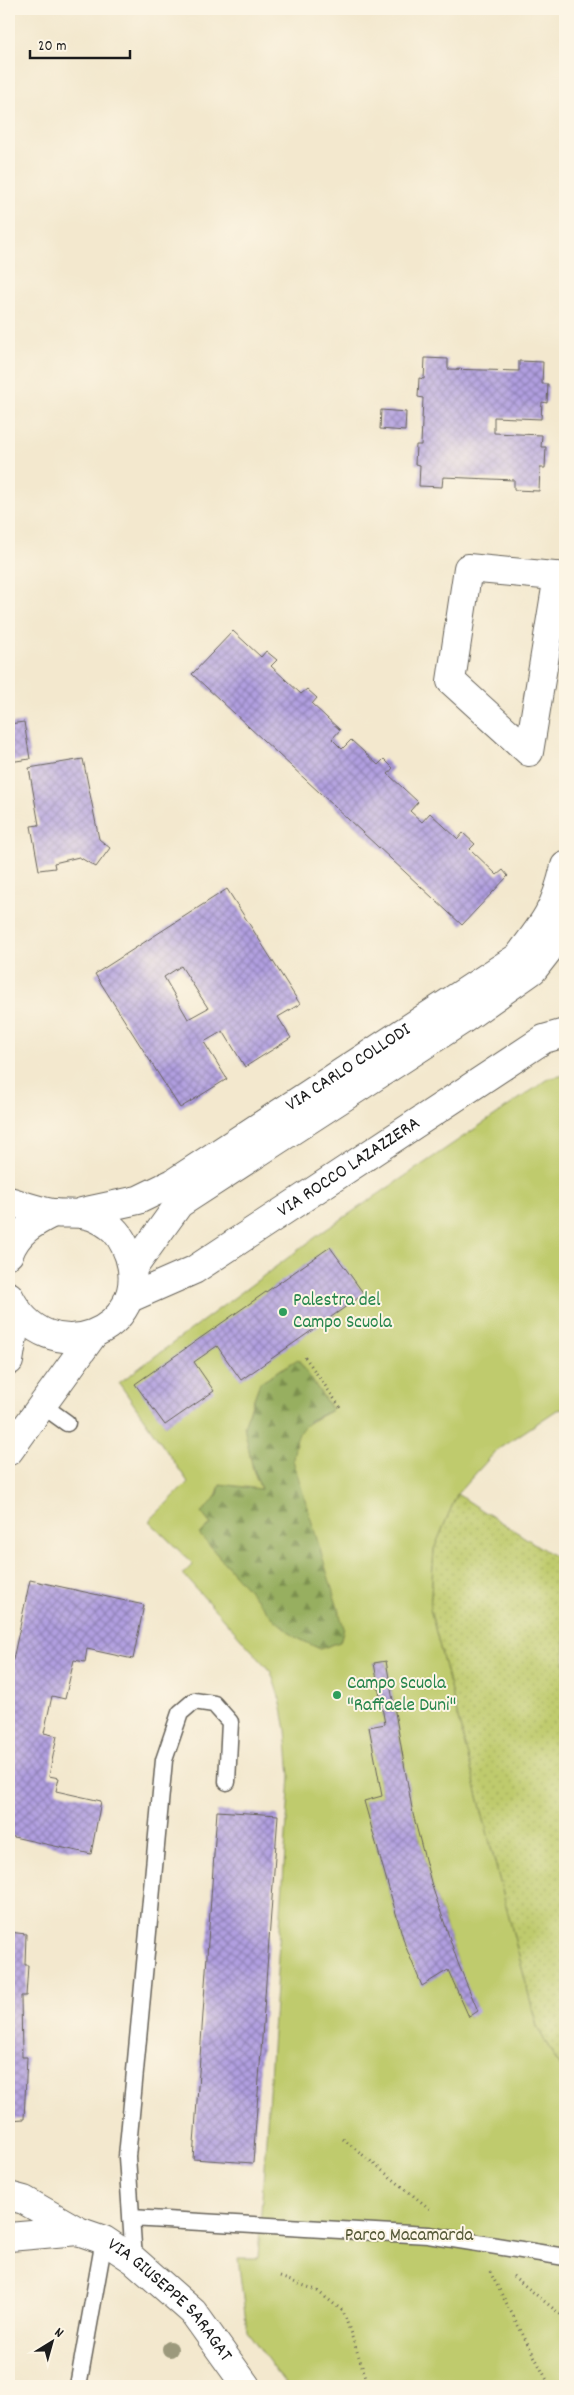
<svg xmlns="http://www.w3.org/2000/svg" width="574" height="2395" font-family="Dekko,sans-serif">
<defs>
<pattern id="grass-dots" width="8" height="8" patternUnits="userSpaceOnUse" patternTransform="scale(1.25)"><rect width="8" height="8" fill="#bfcb6d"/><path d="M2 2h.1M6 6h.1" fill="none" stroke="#a4ae5e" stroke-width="1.8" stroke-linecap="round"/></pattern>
<pattern id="forest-firs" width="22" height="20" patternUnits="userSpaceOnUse" patternTransform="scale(1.25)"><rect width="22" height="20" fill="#97af60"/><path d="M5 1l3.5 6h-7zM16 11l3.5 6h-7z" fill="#7a8e4e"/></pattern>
<pattern id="building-cross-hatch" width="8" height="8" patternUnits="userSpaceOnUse" patternTransform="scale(1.25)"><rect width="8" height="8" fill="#b19fe0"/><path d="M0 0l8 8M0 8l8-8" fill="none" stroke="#8f81b5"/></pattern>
</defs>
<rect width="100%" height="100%" fill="#fcf5e5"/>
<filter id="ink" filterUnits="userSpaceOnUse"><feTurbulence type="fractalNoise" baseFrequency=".02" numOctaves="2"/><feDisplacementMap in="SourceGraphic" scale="10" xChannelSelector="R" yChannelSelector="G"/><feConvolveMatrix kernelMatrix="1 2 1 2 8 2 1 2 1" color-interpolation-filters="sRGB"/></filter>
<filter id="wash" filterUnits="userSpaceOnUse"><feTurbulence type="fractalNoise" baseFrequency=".0096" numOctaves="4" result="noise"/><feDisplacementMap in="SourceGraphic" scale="20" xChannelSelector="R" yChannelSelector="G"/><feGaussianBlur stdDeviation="1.12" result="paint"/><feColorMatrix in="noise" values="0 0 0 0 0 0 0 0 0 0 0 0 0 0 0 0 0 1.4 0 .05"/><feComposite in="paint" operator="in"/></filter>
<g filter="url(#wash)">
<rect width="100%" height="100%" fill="#f3e8ce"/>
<path fill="url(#grass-dots)" stroke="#6e7444" d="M457 1494 557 1558 565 1556V2076L537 2027 430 1609 434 1549Z"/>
<path fill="url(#forest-firs)" stroke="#5a663e" d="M298 1358 332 1410 309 1421 344 1628 340 1642 320 1649 295 1637 273 1618 199 1534 211 1525 201 1512 218 1494 220 1484 261 1489 249 1456 244 1426 260 1382Z"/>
<path fill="#bfcb6d" stroke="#6e7444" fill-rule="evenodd" d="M565 1075V1409L557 1410 497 1450 457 1494 434 1549 430 1609 537 2027 565 2076V2386H287L247 2331 238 2258H258L290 1776 286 1730 281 1703 271 1672 183 1574 193 1564 149 1521 188 1482 119 1383 324 1231 550 1078ZM298 1359 332 1410C302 1427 298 1423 293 1460L344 1628 340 1642 320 1649 295 1637 273 1618 199 1534 211 1525 201 1512C212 1504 217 1497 220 1484L261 1489 253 1470 244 1426 260 1382ZM386 1661 413 1814 432 1886 458 1963 469 2017 448 1970 405 1945 364 1802 382 1796 369 1727 385 1724 374 1663Z"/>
<g id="blocks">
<path fill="url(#building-cross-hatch)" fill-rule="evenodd" d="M425 358 448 359V369L519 371V361L543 362 542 384H548L547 403 542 402 541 419 494 417V433L542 435 541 447H546L545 468H540L539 491 514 490V480L443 477 442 487 419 486 420 465 415 464 416 445H421L423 398 418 397 419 378 424 379Z
M381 410 406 412 405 431 380 429Z
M233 631 261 657 266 651 277 660 271 666 301 694 307 689 317 698 312 704 340 730 332 739 342 749 351 740 378 765 384 759 393 768 388 774 418 802 410 811 422 822 430 813 458 839 463 833 475 844 470 849 497 875 503 870 508 876 462 925 192 674Z
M24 722 30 759 9 762V724Z
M83 759 99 839 110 848 96 867 79 857 54 863 55 868 39 870 31 826 39 825 29 768Z
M227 889 300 1004 278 1017 291 1038 245 1067 223 1031 204 1042 227 1079 180 1108 95 974ZM181 966 208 1008 188 1019 164 977Z
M330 1247 364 1294 241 1380 217 1346 194 1362 214 1391 165 1425 135 1384Z
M30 1580 144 1605 133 1659 87 1649 85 1662 74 1660 65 1699 52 1696 44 1733 57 1736 49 1776 59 1778 56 1791 101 1801 91 1854 9 1836V1678Z
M386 1661 413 1814 432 1886 458 1963 478 2011 469 2017 448 1970 422 1986 405 1945 364 1801 382 1796 369 1727 385 1724 374 1663Z
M217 1811 278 1815 253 2163 193 2159Z
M9 1932 26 1934 25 1965H28L26 1996H21L22 2057H27L24 2119 9 2120Z"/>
</g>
</g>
<g filter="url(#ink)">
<use href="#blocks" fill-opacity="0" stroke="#67635a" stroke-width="1"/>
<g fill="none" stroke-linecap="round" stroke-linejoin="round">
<defs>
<path id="service" d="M42 1405 67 1423
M131 2218 428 2235 565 2257
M134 2260 127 2157 164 1760 180 1713 194 1701 214 1704 230 1722 227 1782
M78 2386 104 2240"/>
<g id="minor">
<path d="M558 576 529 752 451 681 468 568 565 577"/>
<path d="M9 1201C23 1205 39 1211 53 1213 76 1215 86 1210 108 1225 118 1231 125 1245 129 1256 153 1330 48 1376 9 1296"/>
<path id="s1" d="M82 1212 138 1200 173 1183 518 957C545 922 555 910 565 866"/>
<path d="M9 1254C17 1232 33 1223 53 1213"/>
<path d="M133 1268 179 1204 461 1021 533 970 565 929"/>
<path id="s2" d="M128 1299 194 1270 544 1039 565 1033"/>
<path d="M9 1361 17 1312"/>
<path d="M9 1451 93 1335"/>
<path id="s3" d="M9 2196 24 2200 78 2231 104 2240 134 2260 193 2312 246 2386"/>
<path d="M9 2237 78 2231"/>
</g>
</defs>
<use href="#service" stroke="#67635a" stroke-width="19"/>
<use href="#minor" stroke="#67635a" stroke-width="30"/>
<path stroke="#67635a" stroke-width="3" stroke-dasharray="1 4" stroke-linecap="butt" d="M305 1357 340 1407
M343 2139 430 2209
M490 2272 550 2386
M513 2276 565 2318
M280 2277 316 2290 343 2311 369 2386"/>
<use href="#service" stroke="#fff" stroke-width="16"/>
<use href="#minor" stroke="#fff" stroke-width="28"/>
</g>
<circle fill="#9c997c" cx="170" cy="2349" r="8"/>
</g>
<g fill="#2e9e5b" stroke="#fcf5e5" stroke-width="2">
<circle cx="283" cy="1312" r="5"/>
<circle cx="337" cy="1695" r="5"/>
</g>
<g text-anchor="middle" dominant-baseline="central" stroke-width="4" stroke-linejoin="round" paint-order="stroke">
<g font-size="19" fill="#1c1c1c" stroke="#fcf5e5">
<text stroke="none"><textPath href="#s1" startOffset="306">VIA CARLO COLLODI</textPath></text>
<text stroke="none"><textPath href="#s2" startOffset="258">VIA ROCCO LAZAZZERA</textPath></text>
<text stroke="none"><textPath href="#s3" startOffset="195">VIA GIUSEPPE SARAGAT</textPath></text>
</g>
<g font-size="19" fill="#27864d" stroke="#fcf5e5" text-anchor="start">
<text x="293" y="1301">Palestra del<tspan x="293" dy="22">Campo Scuola</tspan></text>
<text x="347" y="1684">Campo Scuola<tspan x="347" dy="22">"Raffaele Duni"</tspan></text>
</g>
<g font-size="19" fill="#555938" stroke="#fcf5e5">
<text x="409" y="2236">Parco Macamarda</text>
</g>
</g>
<rect width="574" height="2395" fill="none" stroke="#fcf5e5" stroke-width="30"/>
<g transform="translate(52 2342) rotate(37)" stroke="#fcf5e5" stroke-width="4" paint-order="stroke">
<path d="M0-4L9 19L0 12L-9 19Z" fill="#1c1c1c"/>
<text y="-8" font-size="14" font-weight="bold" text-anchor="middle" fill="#1c1c1c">N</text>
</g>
<path d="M30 50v8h100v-8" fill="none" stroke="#1c1c1c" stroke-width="2.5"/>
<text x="38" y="50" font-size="15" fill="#1c1c1c" stroke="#fcf5e5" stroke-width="4" paint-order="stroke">20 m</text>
</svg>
